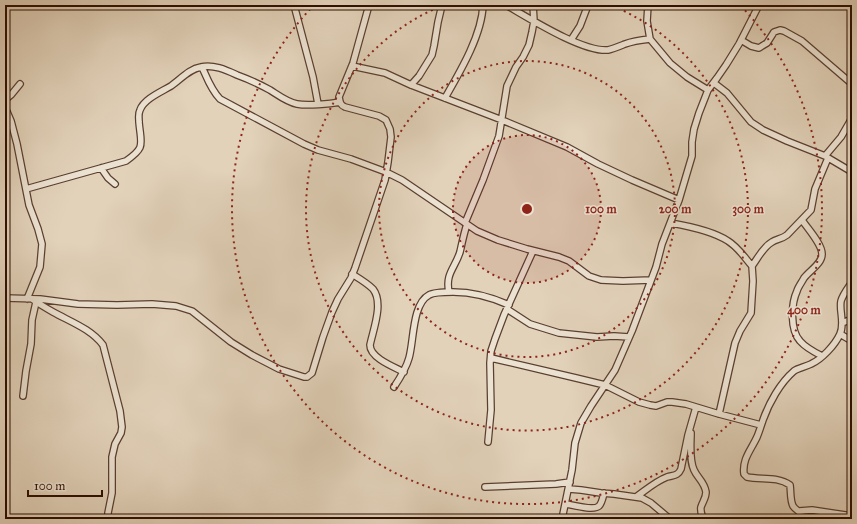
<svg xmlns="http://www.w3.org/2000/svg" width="857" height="524" font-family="'IM FELL Great Primer',serif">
<rect width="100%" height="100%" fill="#e2d2ba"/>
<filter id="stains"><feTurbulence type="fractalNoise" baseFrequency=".005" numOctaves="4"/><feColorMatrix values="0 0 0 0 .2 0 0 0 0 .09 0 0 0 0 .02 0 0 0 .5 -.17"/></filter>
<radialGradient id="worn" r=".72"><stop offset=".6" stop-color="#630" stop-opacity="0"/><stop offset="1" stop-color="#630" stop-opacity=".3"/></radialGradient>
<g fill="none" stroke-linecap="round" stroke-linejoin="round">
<defs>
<path id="minor" d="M294 5 313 77 318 104
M506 5C529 18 582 52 608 50 613 49 620 46 625 44 633 41 641 40 650 39
M648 5 647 21 650 39 670 63 687 77 708 90
M571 40 580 26 588 5
M741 40 751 46 759 48 762 46 767 43 774 32 780 30 784 31 802 41 852 84
M352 66 385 73 411 85 502 120 567 147 598 164 632 180 679 200
M202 67C207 78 211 90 220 99L304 144 318 150 351 159 386 172 402 180 477 231 498 240 527 249 559 257 569 261 589 276 601 280 623 281 651 280
M714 83 727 93 751 122 763 130 787 141 825 156 852 172
M411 85 419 76 432 55 434 46 438 22 442 5
M445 98C460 72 482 35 483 5
M5 100 11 95 20 84
M5 107 11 121 17 144 29 205 38 229 42 244 40 267 27 299
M825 156 841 137 852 118
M101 168 108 178 115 184
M26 189 126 161C146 147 141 145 139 122 139 118 138 114 140 110 144 99 161 92 171 86 181 79 189 69 201 67 213 64 226 70 237 75 248 79 259 84 270 90 278 95 287 102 297 104 307 106 330 104 340 102
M802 220C808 229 822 244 822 254 822 264 810 270 804 278 802 282 798 287 797 291 791 304 790 330 800 341 806 348 814 352 822 356
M465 223 483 180 499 136 507 86 516 67 523 57 529 45 532 32 534 21 533 5
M671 223C688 226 713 231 728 241 738 247 745 258 752 266L753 281 751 313 740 331 735 343 719 414
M752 266C758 258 763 247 772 242 776 239 782 239 787 235L811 210 815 189 828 158
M352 274C360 279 367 283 373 289 384 303 373 330 370 345 370 358 394 367 404 372
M449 292C445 274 455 268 460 252 462 243 464 233 467 224
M5 298 40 299 78 304 117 305 152 304 176 306 192 311 231 342 252 355 279 369 304 377H307L312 373 323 337 332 312 338 299 351 278 355 268 385 180 388 162 391 137 390 129 386 120 379 116 345 107C340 105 340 102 339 97L353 63 369 5
M32 299C39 304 46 308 53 312 71 322 91 329 103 345L120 411 122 427 121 433 115 444 112 457V493L108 513V519
M507 309 530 324 559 333 597 337 614 336 629 337
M842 323 852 319
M840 334 852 341
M491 358 576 378 605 385 639 402 650 405 656 406 667 402H672L686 404 719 414 761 425
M394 387C400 378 406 369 409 358 414 341 412 304 429 295 434 292 447 292 453 292 473 292 491 297 509 305
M23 396 26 371 31 344 32 320 36 302
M691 433C691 444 689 459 694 470 698 479 704 481 706 492 706 498 703 501 701 507 700 511 702 515 703 519
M488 442 491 410 490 363 491 351 495 339 504 315 533 251
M485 487 556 484 570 482
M569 489 581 490 601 493 614 494 642 498 651 503 670 519
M636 497C646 490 656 481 667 477 674 475 678 476 681 469L688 435 696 407
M566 504C572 505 594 511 599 506 602 503 603 497 604 493
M799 511 812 510 852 516
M562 519 572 470 575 443 581 423 591 406 615 370 632 331 656 267 662 244 679 200 692 156V142L694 129 699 113 708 90 717 78 726 65 739 44 759 5
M803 519C800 509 797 512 793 506 790 500 791 492 790 485 777 476 761 480 747 477L744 474C742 459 751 450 757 437 759 432 761 426 763 420 769 403 780 383 794 371 798 368 805 367 811 364 822 359 835 345 840 334 845 323 839 311 841 301 843 294 848 288 852 282"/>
</defs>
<use href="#minor" stroke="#5a3f2f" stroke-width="8"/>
<use href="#minor" stroke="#ece2d2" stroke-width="5.5"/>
</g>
<circle cx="527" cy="209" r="74" fill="#8f2418" fill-opacity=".12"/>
<g fill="none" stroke="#8f2418" stroke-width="2" stroke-dasharray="2 4">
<circle cx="527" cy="209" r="74"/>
<circle cx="527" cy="209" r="148"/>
<path d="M613 6A221 221 0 1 1 441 6"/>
<path d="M741 6A295 295 0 1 1 313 6"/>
</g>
<circle cx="527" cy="209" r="6" fill="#8f2418" stroke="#ece2d2" stroke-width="2"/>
<g font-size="12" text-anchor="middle" font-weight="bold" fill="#8f2418" stroke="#ece2d2" stroke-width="3" stroke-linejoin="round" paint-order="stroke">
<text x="601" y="213">100 m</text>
<text x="675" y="213">200 m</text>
<text x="748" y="213">300 m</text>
<text x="804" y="314">400 m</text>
</g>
<rect width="857" height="524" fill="none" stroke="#e2d2ba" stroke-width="20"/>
<rect x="6" y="6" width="845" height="512" fill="none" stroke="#2c0e01" stroke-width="2"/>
<rect x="10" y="10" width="837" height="504" fill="none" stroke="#2c0e01"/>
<path d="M28 490v6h74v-6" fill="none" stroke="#2c0e01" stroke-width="2"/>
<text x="34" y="490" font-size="12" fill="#2c0e01" stroke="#ece2d2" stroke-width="3" paint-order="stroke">100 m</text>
<rect width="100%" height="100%" filter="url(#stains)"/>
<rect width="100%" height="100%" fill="url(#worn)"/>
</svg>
